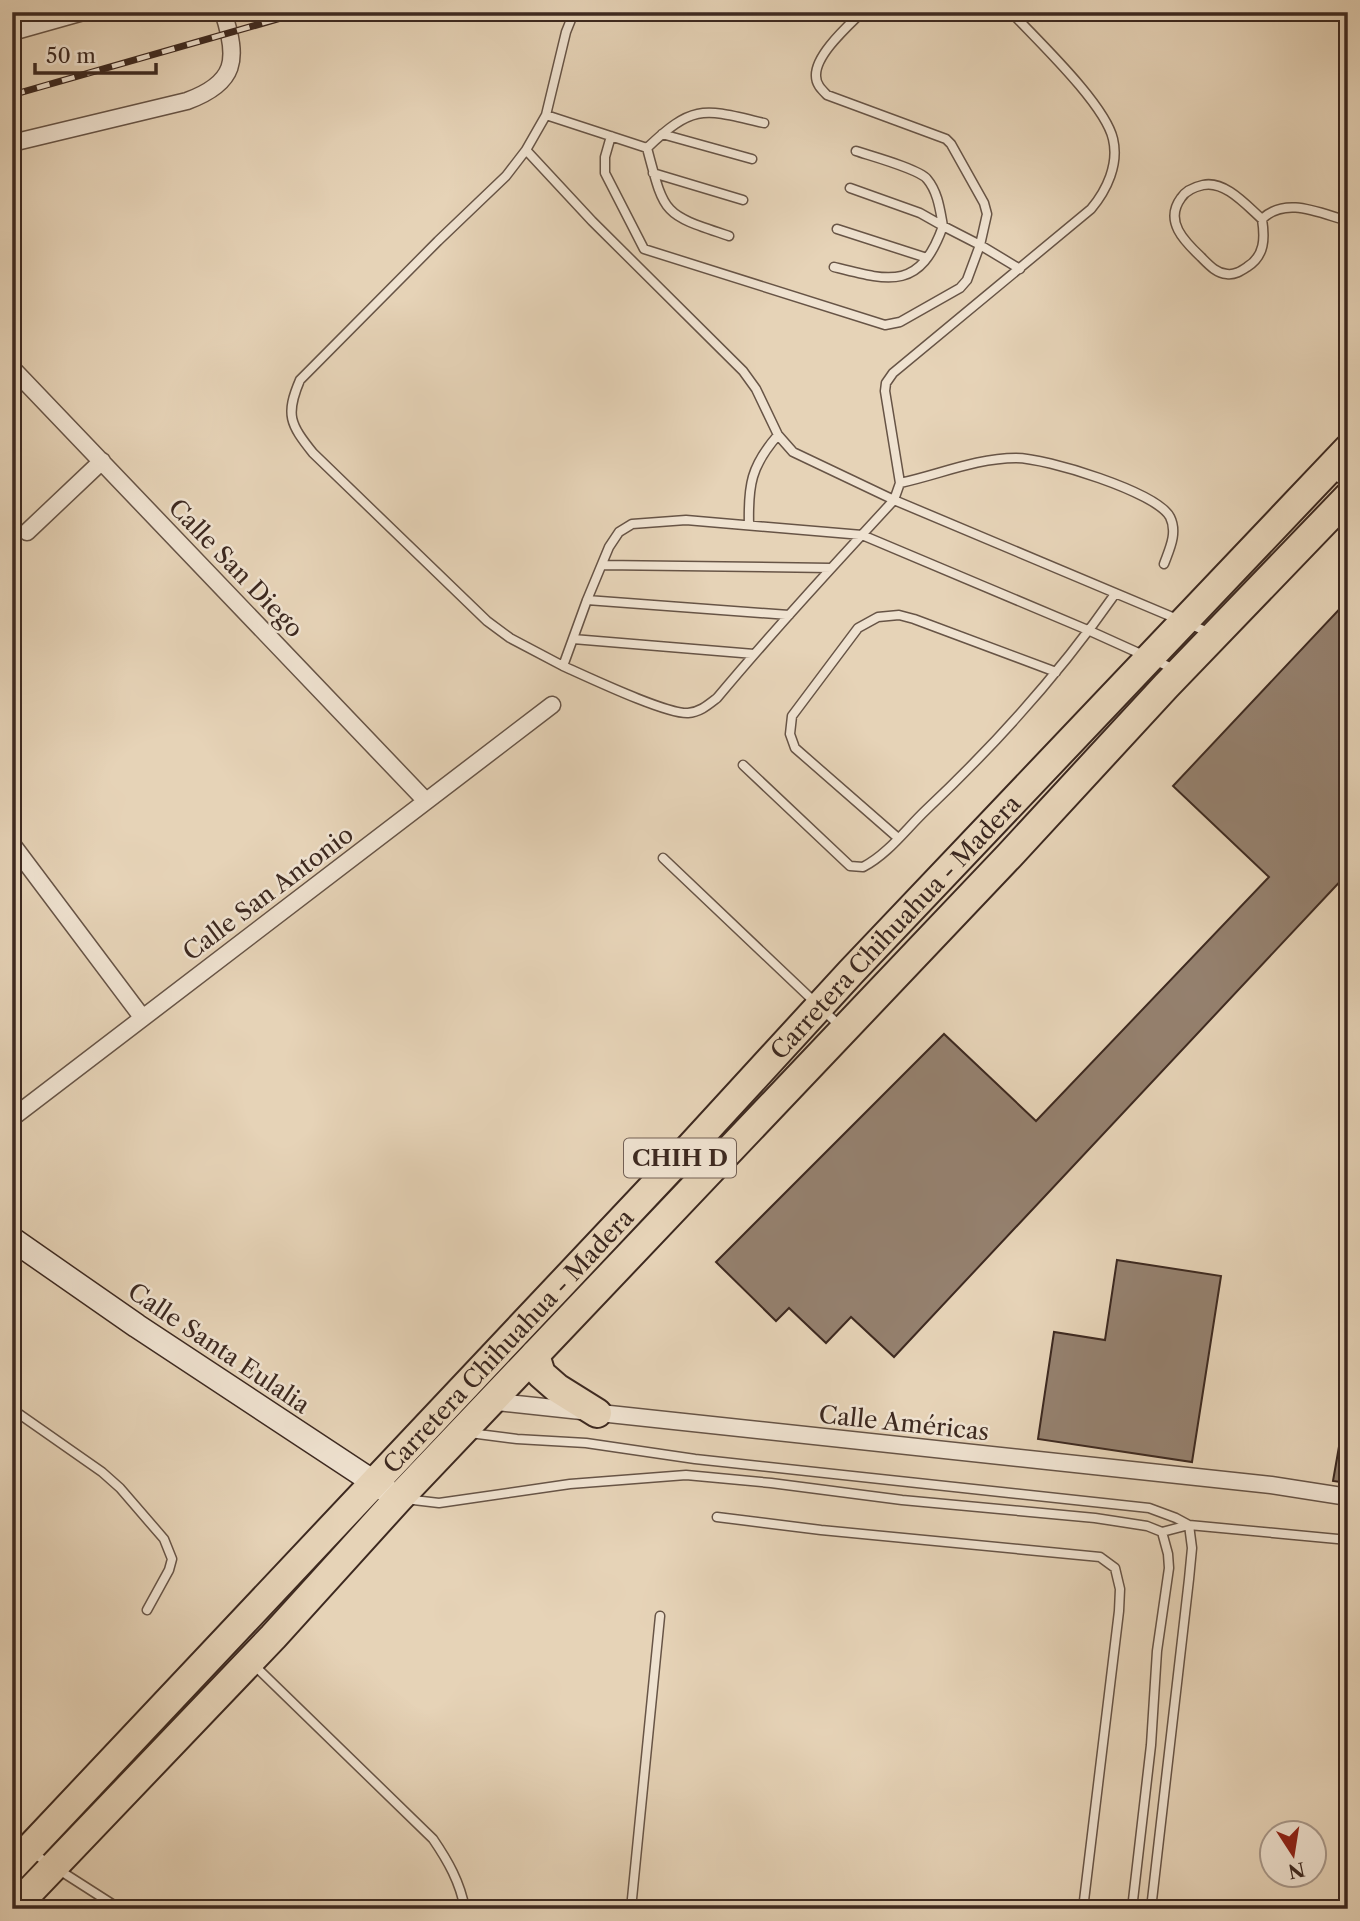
<svg xmlns="http://www.w3.org/2000/svg" width="1360" height="1921" font-family="'Libre Caslon Text',serif">
<rect width="100%" height="100%" fill="#e6d3b7"/>
<filter id="stains"><feTurbulence type="fractalNoise" baseFrequency=".00286" numOctaves="4"/><feColorMatrix values="0 0 0 0 .2 0 0 0 0 .09 0 0 0 0 .02 0 0 0 .5 -.17"/></filter>
<radialGradient id="worn" r=".72"><stop offset=".6" stop-color="#630" stop-opacity="0"/><stop offset="1" stop-color="#630" stop-opacity=".3"/></radialGradient>
<path fill="#95816f" stroke="#3d2920" stroke-width="2" d="M1348 600V873L894 1357 851 1317 826 1343 789 1308 776 1321 716 1262 944 1034 1036 1121 1269 877 1173 786Z
M1117 1260 1221 1276 1192 1462 1038 1439 1054 1332 1105 1340Z
M1341 1435H1348V1483L1333 1481Z"/>
<g fill="none" stroke-linecap="round" stroke-linejoin="round">
<defs>
<path id="lane" d="M574 12 566 32 546 115 526 150 592 221 743 371 756 389 778 435 793 452 894 500 900 483 885 391 886 383 893 373 1091 209C1107 190 1119 164 1113 139 1105 104 1037 40 1011 12
M862 12C848 26 815 55 816 76 816 84 821 89 827 95L946 139 951 144 984 203 987 214 980 245 1020 269
M546 115 647 148C665 216 663 214 729 236
M662 134 752 159
M611 136 605 157V173L644 249 885 325 900 322 960 288 967 280 980 245 943 226C920 291 889 281 834 267
M647 148C694 103 704 109 764 123
M526 150 506 176 438 241 300 380C285 415 290 424 313 453L487 621 510 638 563 666
M653 173 743 200
M850 188 920 213 943 226C940 210 938 192 927 179 919 169 871 156 856 151
M1262 219C1265 238 1265 256 1247 267 1241 271 1235 275 1227 274 1216 273 1209 265 1201 257 1184 241 1164 221 1181 198 1186 190 1194 187 1203 185 1225 180 1247 206 1262 219 1286 196 1319 213 1348 221
M837 229 927 258
M900 483C938 475 976 458 1016 458 1046 458 1157 492 1170 517 1178 533 1169 550 1164 564
M749 525C748 485 751 466 778 435
M602 565 831 568
M587 600 789 615
M573 639 754 654
M1174 669 1090 631 862 535 686 520 632 524 619 532 609 547 587 600 563 666C588 677 665 714 688 713 700 712 708 705 717 698 774 630 834 565 894 500L1208 632
M743 765 850 866 863 867C888 854 906 829 926 810 996 744 1060 673 1115 594
M898 838 795 748 790 734 792 716 858 628 878 617 899 615 914 619 1056 672
M663 858 841 1027
M12 1409 102 1472 120 1488 164 1539 172 1559 169 1570 147 1610
M470 1433 517 1439 586 1443 695 1459 1149 1508 1176 1518 1189 1525 1192 1548 1189 1579 1151 1909
M405 1499 439 1503 570 1484 686 1475 771 1483 902 1500 1095 1518 1147 1526 1162 1532 1168 1554 1169 1568 1157 1651 1151 1745 1132 1909
M717 1517 821 1530 1100 1557 1115 1568 1120 1589 1119 1611 1083 1909
M1162 1532 1189 1525 1348 1540
M254 1665 433 1839C448 1861 460 1882 465 1909
M31 1852 120 1909
M631 1909 660 1616"/>
<path id="street" d="M12 32 83 12
M12 143 187 101C236 83 239 60 223 12
M12 368 426 801
M1331 466 1348 480
M27 532 102 461
M12 844 142 1017
M12 1118 552 705
M488 1401 1271 1485 1348 1497"/>
<path id="secondary" d="M12 1239 137 1326 387 1491"/>
<g id="highway">
<path d="M535 1355 541 1374 557 1388 597 1413"/>
<path id="s1" d="M12 1867 683 1155 851 972 1348 449"/>
<path d="M13 1909 273 1637 399 1498 1009 856 1166 686 1348 497"/>
</g>
</defs>
<use href="#lane" stroke="#675446" stroke-width="11"/>
<use href="#street" stroke="#675446" stroke-width="19"/>
<use href="#secondary" stroke="#3d2920" stroke-width="26"/>
<use href="#highway" stroke="#3d2920" stroke-width="32"/>
<use href="#lane" stroke="#efe2d0" stroke-width="8"/>
<use href="#street" stroke="#efe2d0" stroke-width="16"/>
<use href="#secondary" stroke="#efe2d0" stroke-width="23"/>
<use href="#highway" stroke="#e6d3b7" stroke-width="28"/>
<defs>
<path id="rail" d="M12 95 302 12"/>
</defs>
<use href="#rail" stroke="#3d2920" stroke-width="7"/>
<use href="#rail" stroke="#efe2d0" stroke-width="4.5" stroke-dasharray="13" stroke-linecap="butt"/>
</g>
<g text-anchor="middle" dominant-baseline="central" stroke-width="5" stroke-linejoin="round" paint-order="stroke">
<rect fill="#efe2d0" stroke="#726055" stroke-width="2" x="624" y="1138.5" width="112" height="39" rx="5"/>
<g font-size="23" font-weight="bold" fill="#3d2920">
<text x="680" y="1158">CHIH D</text>
</g>
<g font-size="24" fill="#3d2920" stroke="#efe2d0">
<text transform="translate(236 568) rotate(46)">Calle San Diego</text>
<text transform="translate(268 893) rotate(-37)">Calle San Antonio</text>
<text stroke="none"><textPath href="#s1" startOffset="1290">Carretera Chihuahua - Madera</textPath></text>
<text stroke="none"><textPath href="#s1" startOffset="723">Carretera Chihuahua - Madera</textPath></text>
<text transform="translate(219 1348) rotate(34)">Calle Santa Eulalia</text>
<text transform="translate(904 1423) rotate(6)">Calle Américas</text>
</g>
</g>
<rect width="1360" height="1921" fill="none" stroke="#e6d3b7" stroke-width="42"/>
<rect x="14" y="14" width="1332" height="1893" fill="none" stroke="#3d2920" stroke-width="3.5"/>
<rect x="21" y="21" width="1318" height="1879" fill="none" stroke="#3d2920" stroke-width="2"/>
<g transform="translate(1293 1854) rotate(168)"><circle r="33" fill="#efe2d0" stroke="#a8988a" stroke-width="2"/>
<path d="M0-5L12 26L0 18L-12 26Z" fill="#8f2418"/>
<text y="-10" font-size="19" font-weight="bold" text-anchor="middle" fill="#3d2920">N</text>
</g>
<path d="M35 63v10h121v-10" fill="none" stroke="#3d2920" stroke-width="3.5"/>
<text x="46" y="63" font-size="21" fill="#3d2920" stroke="#efe2d0" stroke-width="5" paint-order="stroke">50 m</text>
<rect width="100%" height="100%" filter="url(#stains)"/>
<rect width="100%" height="100%" fill="url(#worn)"/>
</svg>
